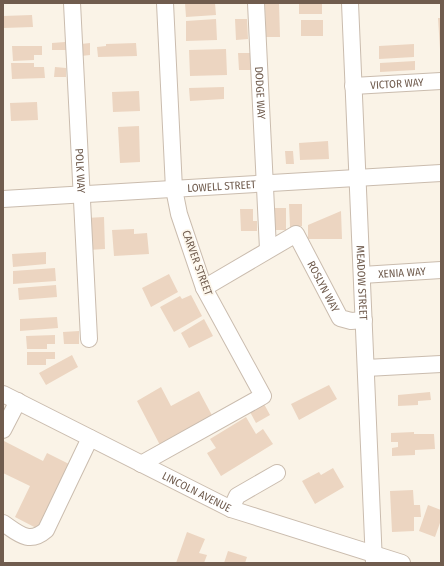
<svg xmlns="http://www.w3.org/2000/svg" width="444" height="566" font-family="'Fira Sans Condensed',sans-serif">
<rect width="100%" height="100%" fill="#faf3e7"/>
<path fill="#ecd5c1" d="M185 3H215L216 15 186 17Z
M265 3H279L280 37H266Z
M299 3H322V14H299Z
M32 15 33 27 3 28V16Z
M438 18H441V49H440Z
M216 19 217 40 186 41V21Z
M235 19H247L248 39 236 40Z
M301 20H323V36H301Z
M65 42 66 50H52V43Z
M90 43V55L81 56V44Z
M136 43 137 56 98 57 97 47 106 46V44Z
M414 44V57L379 59V46Z
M12 46H42V55H34V60L13 61Z
M226 49 227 75 190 76 189 50Z
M238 53H250L251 70H239Z
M415 61V70L380 72V63Z
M11 63H34V67H44L45 78 12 79Z
M55 67 66 68V77H54Z
M224 87V99L190 101 189 88Z
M139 91 140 111 113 112 112 92Z
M37 102 38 120 11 121 10 103Z
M139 126 140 162 120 163 118 127Z
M328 141 329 159 300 160 299 143Z
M285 151H293L294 164H286Z
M289 204H302V226L290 227Z
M273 208H286V230H274Z
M240 209H253V221H257V231H241Z
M341 211 342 239H308V225Z
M104 217 105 249 88 250 86 218Z
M134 229V234L147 233 149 254 114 256 112 230Z
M46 252V264L13 267 12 254Z
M55 268 56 281 13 284V271Z
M169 274 178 292 151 307 142 288Z
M56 285 57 297 19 300 18 288Z
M191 295 202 316 174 332 160 307 180 296 182 299Z
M57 317 58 328 20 331V319Z
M204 319 213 336 189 348 181 333Z
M79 331V344H64L63 332Z
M55 335V344H47V349H27L26 336Z
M27 352H55V359H46V365H27Z
M72 355 78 367 46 385 39 373Z
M329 385 337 399 299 420 291 404Z
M161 387 171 406 199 391 214 419 161 447 137 401Z
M430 392 431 400 418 401V405L398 406V395Z
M264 404 270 415 256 423 250 412Z
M246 417 256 434 263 429 273 444 221 476 207 453 216 448 210 439Z
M414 432V434H434L435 449 415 450V455L392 456V448L398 447V442H391V433Z
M4 441 43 461 47 453 73 466 40 530 15 517 30 486 3 473Z
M333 468 344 487 315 504 302 481 319 472 321 475Z
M413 490 414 505H420L421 517H414V531L392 532 390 491Z
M428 505 441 510V520L435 537 419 531Z
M187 532 205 539 199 553 207 555 204 563H176Z
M228 551 247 557 245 563H224Z"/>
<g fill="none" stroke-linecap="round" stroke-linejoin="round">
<defs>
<g id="minor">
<path id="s1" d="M72 3 89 339"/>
<path id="s2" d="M256 3 268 249"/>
<path id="s3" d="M350 3 374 563"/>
<path id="s4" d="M353 86 441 81"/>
<path id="s5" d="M3 199 441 173"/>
<path id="s6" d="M362 275 441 270"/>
<path id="s7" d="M204 288 296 234 340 318 351 321 364 320"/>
<path d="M366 368 441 364"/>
<path id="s8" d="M3 394 231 509 402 563"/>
<path d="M3 430 18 401"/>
<path d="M141 464 263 396 204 288 179 214 174 189 165 3"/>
<path d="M231 509 237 496 277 473"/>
<path d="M3 523C18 533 29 545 46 530L90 438"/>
</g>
</defs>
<use href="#minor" stroke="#cabcae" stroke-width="18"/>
<use href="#minor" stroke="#fff" stroke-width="16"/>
</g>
<g text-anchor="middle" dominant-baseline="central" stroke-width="3.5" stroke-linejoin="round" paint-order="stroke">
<g font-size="11" fill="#705c4e" stroke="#fdf7ec">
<text stroke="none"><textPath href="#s4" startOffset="44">VICTOR WAY</textPath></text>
<text stroke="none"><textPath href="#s2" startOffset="90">DODGE WAY</textPath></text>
<text stroke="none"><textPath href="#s1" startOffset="168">POLK WAY</textPath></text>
<text stroke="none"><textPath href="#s5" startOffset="219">LOWELL STREET</textPath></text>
<text transform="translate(197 263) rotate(70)">CARVER STREET</text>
<text stroke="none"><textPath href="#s6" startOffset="40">XENIA WAY</textPath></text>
<text stroke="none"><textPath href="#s3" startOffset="280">MEADOW STREET</textPath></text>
<text stroke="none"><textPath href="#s7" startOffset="166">ROSLYN WAY</textPath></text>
<text stroke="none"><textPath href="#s8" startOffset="217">LINCOLN AVENUE</textPath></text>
</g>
</g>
<rect width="444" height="566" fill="none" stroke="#705c4e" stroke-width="8"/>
</svg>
